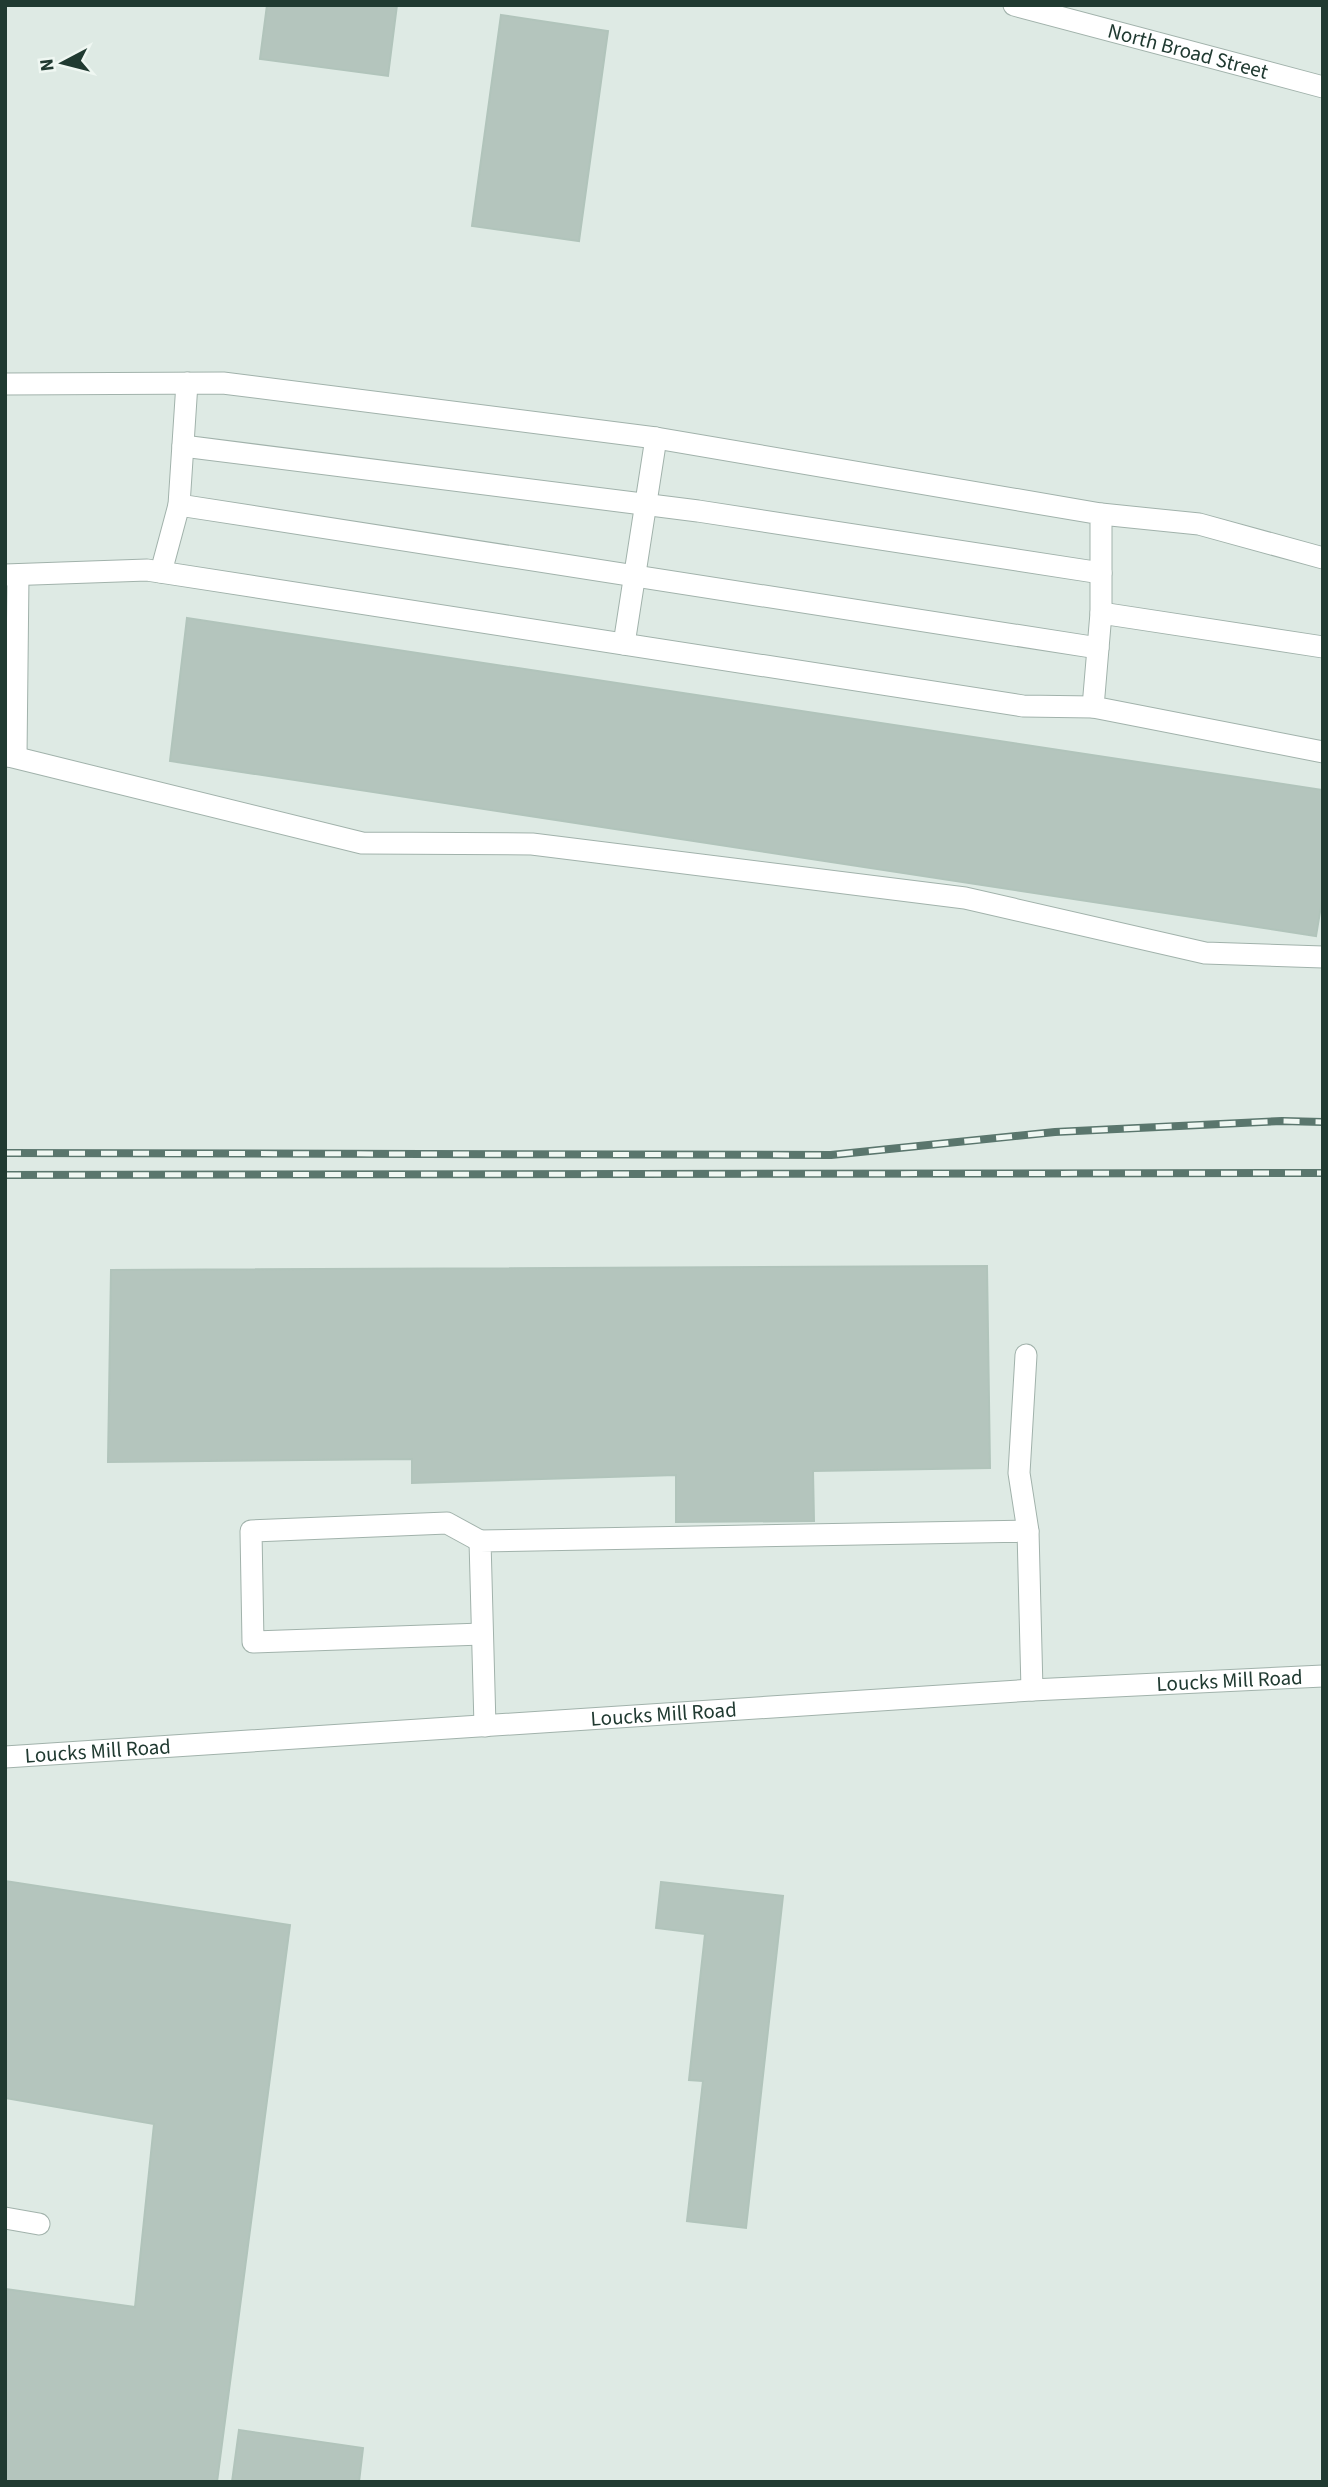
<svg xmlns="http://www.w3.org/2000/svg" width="1328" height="2487" font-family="'Source Sans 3',sans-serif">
<rect width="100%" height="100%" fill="#deeae4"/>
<path fill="#b4c5bd" stroke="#b1c4bb" stroke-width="2" d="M267 5H397L388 76 260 59Z
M501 15 608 31 579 241 472 226Z
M187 618 1323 790V894L1316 936 170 761Z
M987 1266 990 1468 813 1471 814 1521 676 1522V1475L412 1483V1459L108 1462 111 1270Z
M5 1881 290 1925 217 2482H5V2289L135 2307 154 2124 5 2098Z
M661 1882 783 1896 746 2228 687 2221 703 2081 689 2080 705 1934 656 1928Z
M239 2430 363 2448 359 2482H232Z"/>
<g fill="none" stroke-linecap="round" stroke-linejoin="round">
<defs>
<g id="service">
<path id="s1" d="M1014 5 1323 87"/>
<path d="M187 383 179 505 1098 648"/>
<path d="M5 384 223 383 656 438 1101 514V613"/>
<path d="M183 446 698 511 1101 573"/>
<path d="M1101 514 1199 524 1323 558"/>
<path d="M161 572 179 505"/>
<path d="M5 575 147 570 1023 706 1093 707"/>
<path d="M624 644 656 438"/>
<path d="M1323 647 1101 613 1093 707 1323 752"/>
<path d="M5 756H16L18 575"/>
<path d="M9 756 362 843 532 844 965 898 1205 953 1323 957"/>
<path d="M1026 1355 1019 1473 1028 1531"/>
<path d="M480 1541 447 1523 251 1531 253 1642 482 1634"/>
<path d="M485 1726 480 1541 1028 1531 1032 1690"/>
<path d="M5 2218 39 2224"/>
</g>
<g id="tertiary">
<path id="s2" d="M5 1757 1032 1690 1323 1676"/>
</g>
</defs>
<use href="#service" stroke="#a1b2ab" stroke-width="23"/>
<use href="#tertiary" stroke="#a1b2ab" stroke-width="23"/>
<use href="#service" stroke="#fff" stroke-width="21"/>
<use href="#tertiary" stroke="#fff" stroke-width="21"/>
<defs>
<path id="rail" d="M5 1153 831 1155 1055 1132 1282 1121 1323 1122
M5 1175 1323 1173"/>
</defs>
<use href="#rail" stroke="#5a766d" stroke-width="8"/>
<use href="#rail" stroke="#eff7f2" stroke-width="5" stroke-dasharray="16" stroke-linecap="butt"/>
</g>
<g text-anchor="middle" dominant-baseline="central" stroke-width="5" stroke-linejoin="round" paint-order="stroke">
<g font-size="21" fill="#203a31" stroke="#eff7f2">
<text stroke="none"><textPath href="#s1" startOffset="180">North Broad Street</textPath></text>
<text stroke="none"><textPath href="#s2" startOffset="1227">Loucks Mill Road</textPath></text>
<text stroke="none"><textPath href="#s2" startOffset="660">Loucks Mill Road</textPath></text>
<text stroke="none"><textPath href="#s2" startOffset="93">Loucks Mill Road</textPath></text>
</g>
</g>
<rect width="1328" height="2487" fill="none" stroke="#203a31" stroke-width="14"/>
<g transform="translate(63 63) rotate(263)" stroke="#eff7f2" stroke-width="5" paint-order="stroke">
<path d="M0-5L12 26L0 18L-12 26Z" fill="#203a31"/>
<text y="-10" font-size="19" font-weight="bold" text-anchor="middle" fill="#203a31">N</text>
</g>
</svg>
